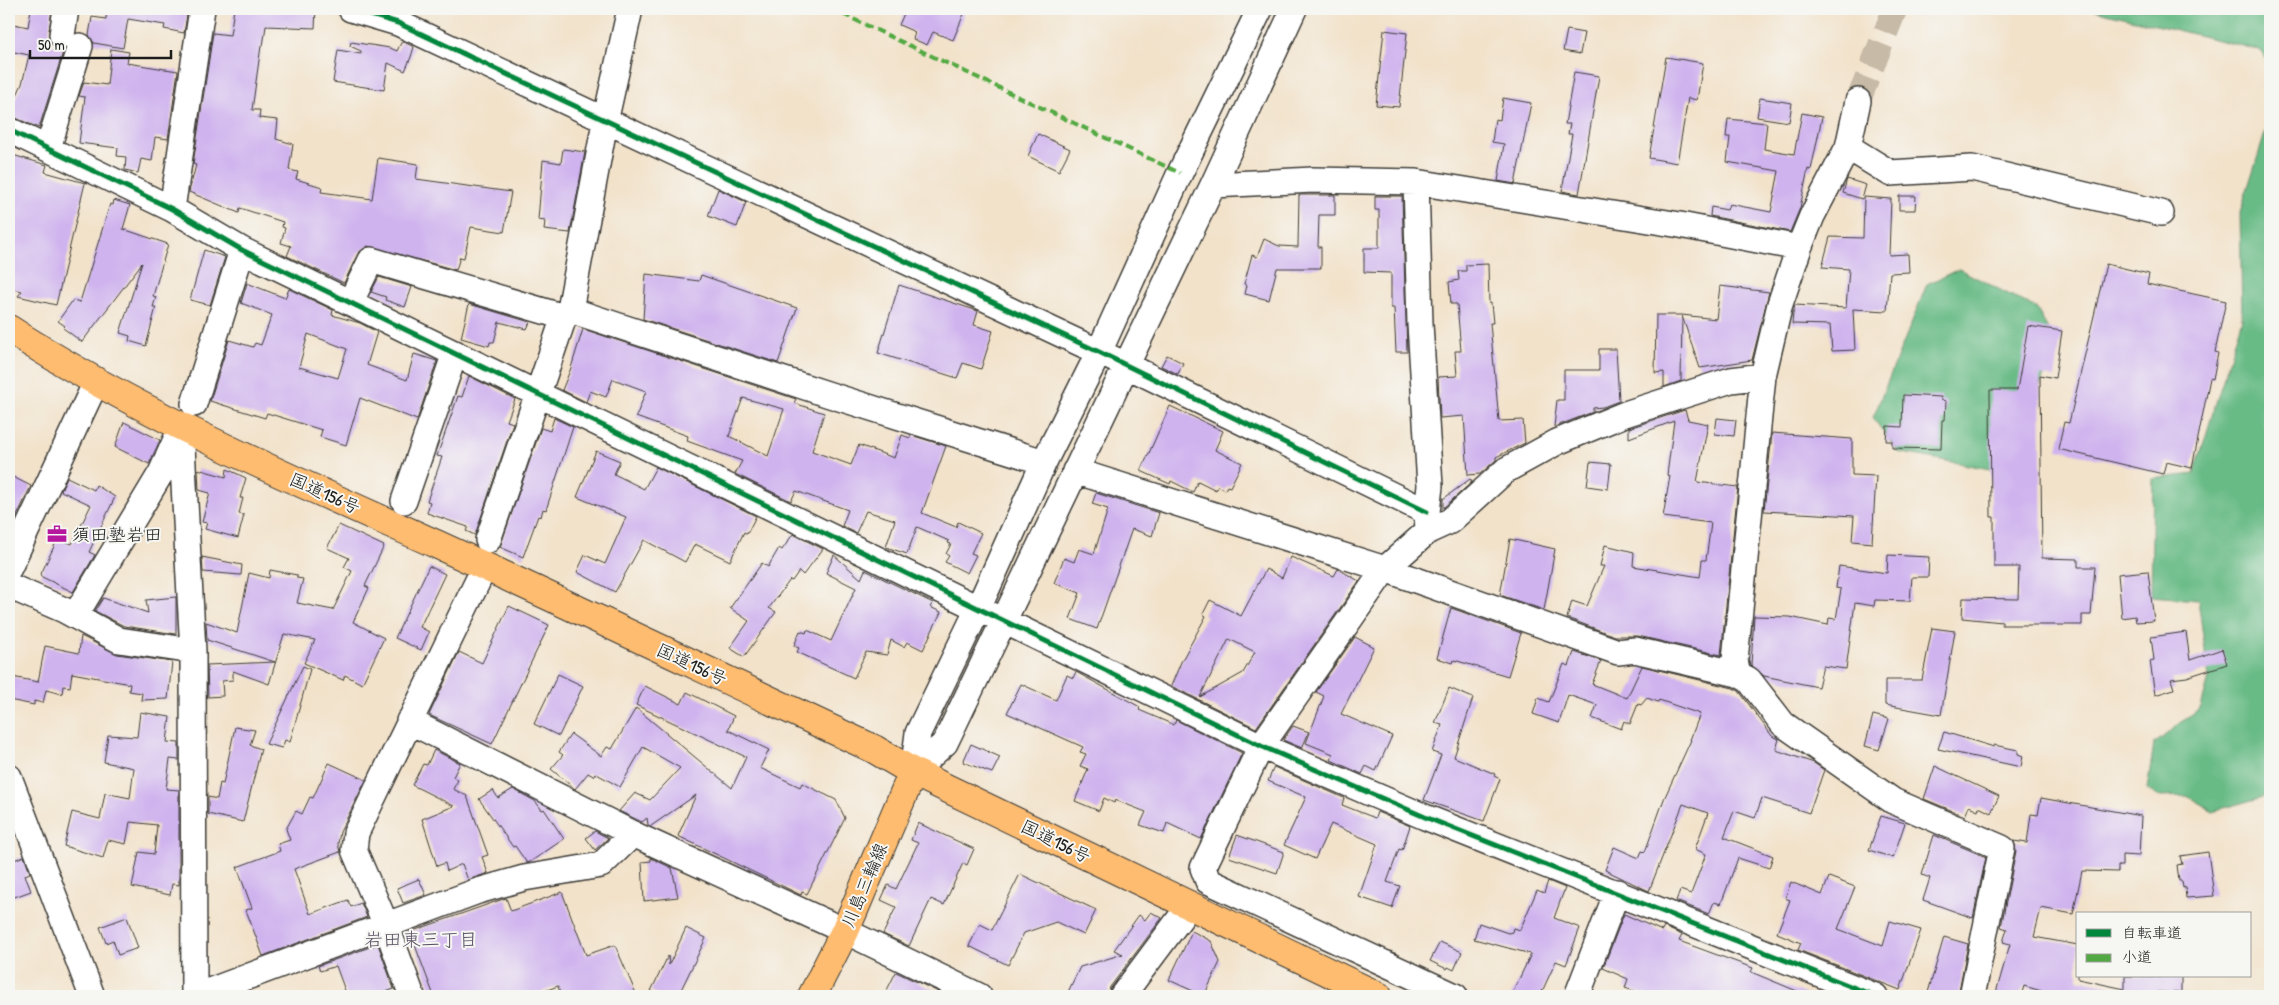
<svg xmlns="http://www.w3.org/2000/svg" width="2279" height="1005" font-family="'Patrick Hand','Klee One',sans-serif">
<rect width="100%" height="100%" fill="#f6f6f2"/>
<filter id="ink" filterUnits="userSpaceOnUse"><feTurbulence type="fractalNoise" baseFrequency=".02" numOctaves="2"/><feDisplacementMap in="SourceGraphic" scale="10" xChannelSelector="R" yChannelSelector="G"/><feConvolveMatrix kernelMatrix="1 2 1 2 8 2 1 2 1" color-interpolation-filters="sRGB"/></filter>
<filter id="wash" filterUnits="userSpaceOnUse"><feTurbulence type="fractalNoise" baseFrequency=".0096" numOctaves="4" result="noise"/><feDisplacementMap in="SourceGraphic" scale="20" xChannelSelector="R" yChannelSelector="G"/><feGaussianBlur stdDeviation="1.12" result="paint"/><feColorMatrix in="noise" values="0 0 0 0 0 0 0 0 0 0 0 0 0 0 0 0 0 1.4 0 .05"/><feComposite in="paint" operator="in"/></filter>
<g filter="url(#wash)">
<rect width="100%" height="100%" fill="#f2e2ca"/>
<path fill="#69bb86" stroke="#426c51" d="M2090 9H2270V63L2259 50Z
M2270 118V795L2213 811 2187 796 2160 797 2147 789 2154 744 2201 707 2209 678 2198 600 2151 596 2153 479 2194 474 2242 318 2240 212Z
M1959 269 2036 308 2056 343 2015 453 1990 469 1898 452 1873 418 1927 284Z"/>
<g id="blocks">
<path fill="#cfb3ee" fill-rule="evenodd" d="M31 9H52L48 40 53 46 64 49 39 128 11 116 16 105 13 104 22 84 29 55 9 51V23L28 27Z
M107 9H188L184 33 164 29 165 25 128 19 123 48 94 43 89 35 92 17 106 19Z
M234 9H316L315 28 266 26 263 46H261L252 110H260L259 118 278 120 276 139 293 144 289 170 298 172 296 179 322 187 321 192 372 199 378 158 418 164 416 179 511 192 504 232 471 227 464 258 460 257 456 270 368 246 358 253 344 283 287 256 291 246 281 243 285 228 282 227 283 222 240 208 239 213 189 192 196 165 193 164 213 33 230 35Z
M906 9H966L953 40 933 32 927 45 913 39 915 32 899 25Z
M1384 30 1407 33 1399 107 1376 105Z
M1567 30 1584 33 1580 54 1563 51Z
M402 41 414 47 411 57 405 71 388 63 384 90 333 82 338 50 361 54V51L350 46 351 42 390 48 397 51Z
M111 49 129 52 127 63 178 71 168 139 155 137 152 161 141 159 138 173 125 170 126 157 117 156 118 148 79 143 85 97 79 96 84 82 107 85Z
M1666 57 1703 63 1697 100 1688 98 1677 163 1649 158Z
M1574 72 1599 76 1579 194 1562 191 1572 134H1568L1570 124H1565Z
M1503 98 1531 103 1515 184 1498 181 1504 144 1492 142 1495 119 1500 120Z
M1760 98 1792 103 1789 122 1757 117Z
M1802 113 1822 117 1811 170 1808 169 1800 208 1790 232 1710 216 1711 207 1727 210 1729 204 1771 212 1779 171 1727 162 1730 137H1726L1728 119 1767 123 1764 149 1794 154Z
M1038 134 1070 149 1059 171 1028 156Z
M563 149 585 152 570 233 544 230 545 221 538 220 543 160 561 163Z
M9 154 47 165 45 172 85 183 56 305 18 296 22 291 9 288Z
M1847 179 1866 185 1862 199 1843 193Z
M718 189 746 202 737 227 708 216Z
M1299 195H1335V215H1319L1318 247H1321V268H1277L1269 300 1245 294 1247 285 1244 284 1252 255 1257 257 1264 239 1279 246 1298 247Z
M1375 196H1402L1407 352H1396L1394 308H1391V273L1364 272V248H1379V210H1375Z
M1899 196H1916L1915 210H1899Z
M1864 197 1891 199 1889 255 1908 254 1909 272 1890 273 1887 311 1853 309 1855 350 1832 351 1830 325 1792 324 1793 314 1795 305 1846 308 1849 269 1822 267 1830 237 1863 238Z
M114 200 130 205 123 229 168 244 153 296 156 297 153 307H156L146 346 129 341 130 336 120 333 142 263 82 342 63 328 65 326 58 321 73 300 80 302 110 204 113 205Z
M204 250 225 257 210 305 190 300Z
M1488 264 1489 304 1491 303 1493 323H1490L1499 421 1523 420 1525 443 1496 457V460L1480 474 1468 475 1464 416 1440 418 1438 377 1457 376 1455 351H1461L1457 304H1451L1449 282 1459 280 1458 271H1466V265Z
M2106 264 2149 274 2147 284 2226 301 2215 352 2218 353 2213 379 2210 378 2192 468 2166 462 2163 474 2058 449 2064 422 2069 423Z
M646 274 699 281 701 275 797 308 778 363 643 319Z
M379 277 412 287 405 307 385 300 386 297 371 292Z
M247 283 285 298 289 289 333 310 332 315 360 323 377 332 367 365 407 380 414 354 437 361 417 420 360 398 346 445 320 437 322 430 267 413 265 418 210 401 229 340 253 347 255 343 261 345 272 315 241 303ZM308 334 347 349 338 378 299 367Z
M899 285 978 311 974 325 993 331 981 369 963 363 957 378 878 353Z
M1720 286 1769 292 1752 360 1700 368 1682 316 1681 381 1664 387V372L1655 373 1656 315H1682L1716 319Z
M469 304 530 322 527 329 499 322 494 342H490L489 346 461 338Z
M2028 326 2062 331 2055 378 2040 375 2042 558 2078 559V567H2095L2091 615H2082V625H2002V622L1962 618 1963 598 2018 599 2019 567H1994V517H1991L1990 390H2017Z
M583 329 796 399 794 403 824 413 812 451 851 465 859 445 894 458 902 435 910 438 911 435 946 446 922 513 956 527 958 522 981 533 971 553 976 555 967 573 945 562 949 556 946 554 951 544 948 543 949 541 917 527 907 554 886 547 895 520 866 511 856 533 842 526 848 510 796 491 791 501 735 474 742 461 687 441 688 436 636 417 646 391 613 379 606 397 590 391 586 402 562 390 571 368ZM743 398 784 409 768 456 729 436Z
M1599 349H1616L1619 401 1603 407 1593 408V412L1554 427 1557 400H1564V370H1599Z
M1167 355 1183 363 1178 374 1161 366Z
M469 376 515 399 507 421 513 423 475 535 466 531 468 527 427 513 430 502 427 501 442 457 437 456 458 396 462 397Z
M1903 395 1941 397V400L1946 401 1945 420H1942L1941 449 1892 448V441H1886L1887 426 1902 427Z
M1170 406 1223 431 1215 450 1242 463 1230 487 1227 486 1225 490 1218 486 1216 490 1198 481 1193 492 1171 481 1170 484 1141 471Z
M1685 410 1688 420 1708 424 1697 482 1738 487 1721 655 1638 636H1615L1567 618 1572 601 1587 606 1604 566H1600L1605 545 1634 552 1633 566 1700 577 1702 560H1706L1711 523 1663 517 1670 476 1667 475 1674 421 1629 438V428Z
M554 418 573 427 546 510 543 509 541 517 538 516 523 557 500 547 541 428 550 431Z
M1717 418 1736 420 1734 436 1715 434Z
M124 422 160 440 149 464 115 447Z
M1772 433 1852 439V475L1876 476 1872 543 1852 541 1854 516 1764 511Z
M596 451 620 461 614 474 644 489 656 467 756 516 747 534 744 532 730 561 695 544 685 562 644 540 615 592 577 572 585 555 605 564 626 517 577 497Z
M1590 462 1611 464 1608 489 1587 486Z
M198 469 226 477 227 469 246 478 240 498H243L239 514 244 515 238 538 205 529 207 523 202 522 210 493 199 490Z
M9 475 31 486 9 533Z
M67 477 94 490 96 485 115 497 89 552 95 555 73 592 40 576 58 538 72 544 91 505 61 491Z
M1470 479 1472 482 1443 508V499Z
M1096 493 1159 513 1152 536 1132 529 1097 629 1070 619 1080 593 1054 583 1064 558 1074 562 1079 549 1094 554 1108 509 1092 504Z
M339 525 384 546 365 586 369 588 353 622 384 638 362 684 345 675 343 680 304 663 315 640 284 634 269 684 233 671V680L222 681 223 696 208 697 207 665 275 662 207 640 206 622 237 633 249 573 269 578 270 570 297 575V578L303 579 297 603 333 610 352 571 344 567 349 558 327 548Z
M793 534 823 549 803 575 799 571 792 581 790 580 769 608 776 612 744 657 730 648 749 621 730 608 762 563 768 567 779 548 782 550Z
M1510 539 1555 549 1544 610 1500 595Z
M834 555 861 579 865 570 933 603 930 607 941 612 923 650 907 642 904 647 891 640 887 655 866 652 854 678 797 652 799 648 794 646 800 631 806 633 807 630 831 641 856 588 826 573Z
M1888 555 1929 557 1928 577H1912L1910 601 1875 600 1874 606 1855 603 1846 669 1823 666 1818 687 1764 676 1751 665 1754 616 1790 617 1828 625 1829 618 1836 619 1841 589 1836 588 1839 566 1887 573Z
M202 557 242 565 241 575 203 572Z
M1291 557 1334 576 1338 569 1340 570 1359 581 1256 728 1171 686 1181 662 1206 616 1203 614 1210 600 1241 616 1266 569 1282 578ZM1229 639 1255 652 1243 673 1200 697Z
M429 566 445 574 420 627 429 632 421 650 395 638Z
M2148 571 2154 621 2136 622 2135 616 2122 618 2118 574Z
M176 597V634L124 626 95 611 103 598 148 613 146 600Z
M509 606 549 625 492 744 429 715 459 652 482 663Z
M1451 608 1521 633 1508 676 1454 660 1453 663 1437 658Z
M1932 628 1955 631 1941 715 1885 705V680H1922Z
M2186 632 2190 660 2222 649 2227 664 2187 677 2171 679 2174 689 2155 695 2150 661 2154 660 2151 637Z
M81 636 117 654 172 662 168 699 141 700 142 693 129 691 130 684 72 673 70 687 63 686 62 694 46 690 43 703 34 701V705L9 700 12 677 38 682 45 646 79 653Z
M1355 637 1374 647 1341 714 1392 736 1376 771 1366 766 1362 774 1331 760 1333 754 1306 743 1324 696 1316 692Z
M1574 652 1601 661 1592 684 1627 698 1642 666 1733 688 1739 691 1772 736 1779 739 1776 750 1814 763 1824 770 1809 813 1762 798 1755 818 1734 811 1724 837 1773 856 1769 868 1738 858 1721 904 1714 902 1709 914 1676 901 1680 890 1691 894 1706 854 1695 849 1708 813 1683 804 1649 891 1605 870 1614 847 1639 858 1642 851 1645 852 1664 799 1691 740H1690L1700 714 1659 700 1658 702 1647 698 1641 705 1638 704 1630 724 1624 721 1621 729 1592 718 1597 705 1568 695 1559 723 1533 714 1538 698 1549 702 1564 664 1569 666Z
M303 666 310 669 290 742 285 740 282 748 266 744Z
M1076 672 1140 707 1139 710 1174 725 1176 720 1242 753 1201 839 1167 823 1164 833 1140 825 1146 812 1115 800 1114 803 1104 798 1099 811 1075 801 1088 769 1080 766 1086 754 1080 752 1083 747 1007 713 1021 684 1056 700 1067 675 1073 678Z
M558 674 583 686 559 736 534 724Z
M645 686 681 704 687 692 734 716 728 730 769 750 760 768 800 787 802 783 836 800 845 818 807 894 802 892 801 895 678 836 696 795 651 826 648 825 647 818 642 822 619 811 635 793 650 800 680 768 643 747 620 787 595 773 593 776 588 773 575 789 551 769 563 755 559 752 571 734 601 756 607 747 612 749 636 708 732 788 746 757 636 705Z
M1449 688 1473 698 1454 757 1495 774 1494 776 1500 779 1484 821 1424 800 1441 755 1432 752 1442 725 1435 723Z
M140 712 170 717 167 742 179 743V760L170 759 166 789 179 790V885L172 884 170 895 132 887 139 852 154 854 157 825 130 822 126 844 108 840 103 858 64 846 72 812 100 819 105 793 130 798 134 768 104 762 108 735 137 737Z
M1873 715 1889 719 1879 750 1865 746Z
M1293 726 1309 732 1302 748 1283 740Z
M235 727 255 730 250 745 261 749 243 822 208 814V797L217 799 220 783 223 784Z
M1944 732 1994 747V745L2018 750V754L2023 756 2021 767 1938 749Z
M971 744 1000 757 992 773 963 762Z
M434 750 460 763 453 777 458 780 453 789 467 796 488 855 482 857 488 873 468 880 462 864 447 871 445 863 437 866 422 819 454 806 412 785 423 764 427 765Z
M329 763 366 780 340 832 338 844 340 852 294 869 310 914 348 900 351 907 361 903 367 917 263 956 246 910 252 908 237 867 280 851 278 844 290 840 286 829 296 811 302 814 310 797 313 798Z
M1935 766 1999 796 1991 813 1979 807 1978 810 1969 806 1965 816 1924 799Z
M1274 767 1344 798 1342 805 1375 818 1377 812 1410 826 1402 850 1399 849 1387 882 1400 886 1392 908 1359 897 1377 844 1331 824 1315 859 1284 845 1306 797 1268 781Z
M513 789 535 801 542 810 544 809 564 839 530 862 527 863 515 846 513 847 479 799 493 790 498 798Z
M2041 798 2141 816 2139 856 2122 855V866H2118V872L2082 871 2073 914 2041 908 2034 937 2078 945V979L2125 989V976H2181V993L2158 992V996H2059L2024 986 2021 996H1995L2010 944 2003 942 2007 929 2001 927 2016 851 2014 841 2027 843 2031 814 2038 815Z
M1881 816 1905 823 1893 858 1869 850Z
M918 823 974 849 967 865 963 863 944 905 931 899 909 946 883 934 896 907 881 900 888 885 896 889 918 843 911 840Z
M595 831 608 838 595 850 586 838Z
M1237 835 1284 852 1277 873 1229 857Z
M1934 835 1986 857 1973 918 1923 900 1930 878 1922 875Z
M2208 852 2214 896 2186 898 2185 887 2183 888 2182 881H2179L2177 865 2182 864 2180 856Z
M24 856 30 873 25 875 31 891 9 899V862Z
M651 858 672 868 678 897 644 901 642 862 651 861Z
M1020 874 1096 910 1084 935 1056 922 1024 933 1008 965 969 946 980 924 992 930Z
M1829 877 1855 887 1838 929 1883 946 1890 921 1921 930 1900 990 1798 950 1801 943 1777 933 1790 900 1785 898 1791 882 1822 895Z
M419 879 426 895 403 903 397 888Z
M1548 881 1565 888 1554 918 1580 928 1566 965 1556 961 1540 996H1511L1531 954 1474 939 1479 923 1508 933 1512 932 1513 928 1520 930 1537 890 1544 893Z
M562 892 586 955 615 945 637 996H561L558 986 531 996H434L410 932 506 898 511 911Z
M1151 912 1162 918 1110 987 1108 996H1066L1080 967 1123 954 1114 950 1139 915 1145 920Z
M1624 914 1662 931 1664 927 1682 935 1679 941 1753 968 1751 972 1809 996H1649L1625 988 1628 979 1603 968Z
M127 917 138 948 118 955 113 940 106 943 100 927Z
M686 928 706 938 678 996H661L651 991 668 956 669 965Z
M1192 931 1211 941 1220 962 1204 996 1169 980Z
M1944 937 1968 944 1958 996H1927Z
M1440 942 1462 952 1454 970 1448 967 1447 969 1430 961Z
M378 944 394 989 375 996H347L336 966 320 971 318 966Z
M896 972 947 996H884Z"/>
</g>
</g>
<g filter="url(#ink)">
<use href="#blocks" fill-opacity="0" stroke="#3c3a36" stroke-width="1"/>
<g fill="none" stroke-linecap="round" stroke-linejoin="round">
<path stroke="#c7baa7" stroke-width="25" stroke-dasharray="25 12" stroke-linecap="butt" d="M1858 101 1895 9"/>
<defs>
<path id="minor" d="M351 9 398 23 1099 352 1427 512
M62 35 66 9
M9 130 172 209 242 250 1261 746 1425 817 1875 996
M1848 147 1890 173 1972 168 2161 213
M48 148 80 46
M1416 182 1420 324 1430 486 1427 512 1428 531 1385 569 1261 746 1203 868 1208 881 1455 996
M1213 185 1313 180 1416 182 1680 225 1799 248
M172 209 202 9
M351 301 371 260 564 317 570 310 605 122 630 9
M570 310 830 395 1044 462
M194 404 242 250
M181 428 193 651 194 996
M1075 471 1385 569 1618 652 1635 650 1738 674 1749 680 1783 724 1893 801 2002 848 1972 996
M404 501 455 353
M1428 531 1450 521 1506 470 1557 442 1625 414 1731 380 1763 376
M488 540 564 317
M9 568 96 382
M9 586 64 610 119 640 193 651
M75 616 161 473 179 433
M1738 674 1735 660 1763 376 1780 304 1799 248 1812 216 1848 147 1858 101
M409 721 633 834 845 931 979 996
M913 772 945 743 1213 185 1294 9
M913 772 918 733 978 609 1044 462 1099 352 1180 173 1260 9
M9 777 92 996
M196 996 478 891 524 878 601 865 633 834
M412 996 386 925 354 850 356 833 485 566
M1122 996 1190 905
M1577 996 1617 892"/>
<path id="major" d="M812 996 845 931 913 772"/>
<path id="highway" d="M9 329C143 416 290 478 436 544 583 611 728 681 874 749L913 772 1378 996"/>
</defs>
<use href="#minor" stroke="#3c3a36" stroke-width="28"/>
<use href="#major" stroke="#3c3a36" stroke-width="30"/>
<use href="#highway" stroke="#3c3a36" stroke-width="30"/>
<use href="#minor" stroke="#fff" stroke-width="25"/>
<use href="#major" stroke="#fdbc70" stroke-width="28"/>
<use href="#highway" stroke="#fdbc70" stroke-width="28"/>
<path stroke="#52a943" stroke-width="4" stroke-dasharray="8 4" stroke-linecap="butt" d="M832 9 1180 173"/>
<defs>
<path id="cycleway" d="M351 9 398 23 1099 352 1427 512
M9 130 172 209 242 250 1261 746 1425 817 1875 996"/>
</defs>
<use href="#cycleway" stroke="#f6f6f2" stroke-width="8"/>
<use href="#cycleway" stroke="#00873e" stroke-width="5"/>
</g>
</g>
<defs>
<symbol id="office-bare" viewBox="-9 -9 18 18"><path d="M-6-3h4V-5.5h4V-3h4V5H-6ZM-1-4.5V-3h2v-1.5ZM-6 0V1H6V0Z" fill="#b5179e" stroke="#f6f6f2" stroke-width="2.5" paint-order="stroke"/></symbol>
</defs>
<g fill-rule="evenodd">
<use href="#office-bare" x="43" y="520" width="28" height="28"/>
</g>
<g text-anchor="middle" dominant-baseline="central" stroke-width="4" stroke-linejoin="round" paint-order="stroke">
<g font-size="18" fill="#1c1c1c" stroke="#f6f6f2">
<text transform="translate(325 493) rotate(24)">国道156号</text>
<text transform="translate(692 664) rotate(25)">国道156号</text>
<text transform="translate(1056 841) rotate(26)">国道156号</text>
<text transform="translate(864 885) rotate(-67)">川島三輪線</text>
</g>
<g font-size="18" fill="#1c1c1c" stroke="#f6f6f2" text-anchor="start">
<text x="72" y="534">須田塾岩田</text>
</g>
<g font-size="19" fill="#5b5166" stroke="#f6f6f2">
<text x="421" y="939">岩田東三丁目</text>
</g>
</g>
<rect width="2279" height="1005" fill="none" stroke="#f6f6f2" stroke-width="30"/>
<rect x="2076" y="912" width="175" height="65" fill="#f6f6f2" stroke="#9f9f9c"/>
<rect x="2086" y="929" width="25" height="8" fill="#00873e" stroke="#9f9f9c"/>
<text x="2122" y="938" font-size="15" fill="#1c1c1c">自転車道</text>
<rect x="2086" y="954" width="25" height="8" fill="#52a943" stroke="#9f9f9c"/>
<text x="2122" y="962" font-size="15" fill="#1c1c1c">小道</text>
<path d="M30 50v8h141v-8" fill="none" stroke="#1c1c1c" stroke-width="2.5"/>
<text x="38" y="50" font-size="15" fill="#1c1c1c" stroke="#f6f6f2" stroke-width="4" paint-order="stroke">50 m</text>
</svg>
